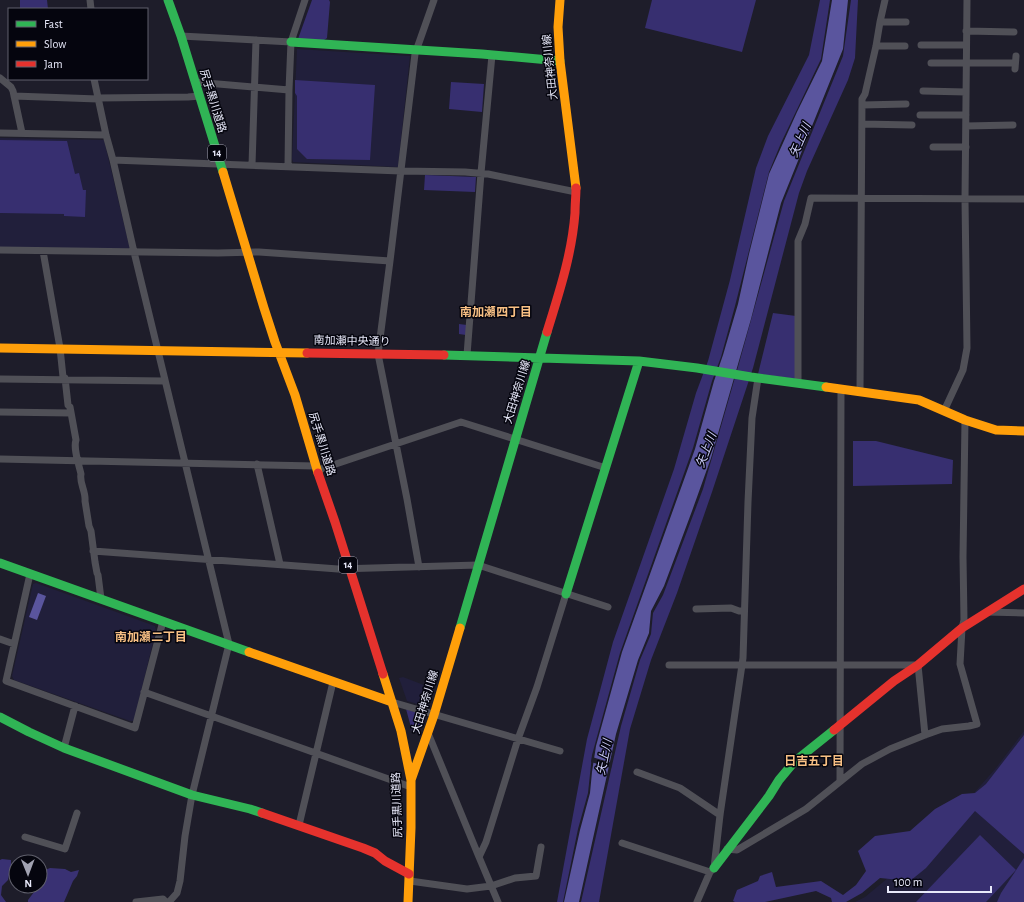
<svg xmlns="http://www.w3.org/2000/svg" width="1024" height="902" font-family="'Alegreya Sans','Noto Sans JP',sans-serif">
<rect width="100%" height="100%" fill="#1e1d2a"/>
<path fill="#211f3b" d="M297 49 410 56 398 167 293 162 292 159Z
M0 138 104 140 130 249 0 247Z
M36 583 155 626 156 630 134 721H130L14 680 12 676 33 584Z
M403 677 434 689 428 707 407 701 399 678Z
M1024 731V902H855L865 897 930 843 996 768Z"/>
<path fill="#372f70" d="M20 0H47L48 9H20Z
M312 0H329L330 2 327 38 321 42 298 39Z
M652 0H756L742 52 645 28Z
M820 0H830L821 59 781 143 769 172 735 306 721 357 712 381 693 448 620 653 592 755 588 793 578 829 563 902H557L587 739 613 642 674 469 696 393 708 361 730 280 756 168 768 136 809 55Z
M851 0H858L855 58 848 80 807 171 799 193 753 368 712 492 677 593 651 660 630 729 599 902H581L621 726 640 660 651 634 653 613 663 595 703 489 738 367 784 201 843 56Z
M295 80 375 85 370 160 307 159 297 149V96L295 93Z
M451 82 484 84 482 112 449 109Z
M0 140 67 141 75 174 79 173 83 190H86L85 217 64 216V214L0 213Z
M425 175 476 177 475 192 424 190Z
M773 313 796 316V379L758 374Z
M459 324 467 325 466 335 459 334Z
M853 441H876L953 460 952 484 853 486Z
M406 709 426 716C424 724 424 728 415 732L412 731Z
M980 835 1016 870 986 902H916Z"/>
<path fill="#393173" d="M1024 735V854L975 811 926 868 910 881 880 878 862 893 846 902H832L831 898 816 891 765 902H735L733 901 737 890 758 881 760 876 772 872 776 887 821 881 843 895 856 885 866 871 858 851 875 836 910 831 935 809 962 794 975 793 986 784Z
M1024 858V902H997L1001 893Z
M2 859 11 860V866L8 880 2 886 1 895 6 902H0V860Z
M50 868 65 869 71 872 79 870 77 876 73 881 64 902H28V900L34 892 40 886V872Z"/>
<path fill="#5a559e" d="M832 0H848L843 49 781 203 751 319 711 458 692 511 664 586 651 611 649 633 638 660 616 734 579 902H564L580 830 590 793 592 772 596 746 622 652 695 449 714 381 723 355 738 304 749 254 769 174 797 112 822 61Z
M38 593 46 596 37 620 29 617Z"/>
<path fill="#1e1d2a" d="M592 757 612 763 611 768 591 762Z"/>
<g fill="none" stroke-linecap="round" stroke-linejoin="round">
<path stroke="#505057" stroke-width="7" d="M90 0 91 9
M880 22H906
M966 31 1014 32
M181 36 291 42
M921 45H966
M876 46H905
M931 63H966
M966 63H1015
M1015 69 1016 56
M0 78 11 87 13 91 22 133
M94 79 106 135 113 160 134 252 229 644 192 795 185 836 180 881 177 893 169 902
M195 82 289 90
M923 91 966 92
M14 96 98 99
M98 98 188 97 200 96
M862 105 906 104
M920 115H966
M862 124 912 125
M966 126 1013 125
M0 133 106 135
M933 147H966
M113 160 401 171 465 172 488 174 576 192
M252 165 256 40
M288 166 289 90 291 42 305 0
M0 250 218 253 259 252 390 261
M43 251 60 348 63 377 65 378 68 405 70 407 76 440C73 448 79 465 81 474 79 483 86 491 85 501L89 526 91 531 95 562 97 573 98 575 101 599
M467 355 481 173 492 55
M0 379 165 381
M798 383V241L805 224 811 198 1024 199
M860 391 862 99 865 94 876 46 880 22 885 0
M944 411 963 370 967 348 965 199 967 0
M0 412 71 413
M0 459 316 466
M257 464 280 564
M318 470 461 422 606 468
M93 551 338 569 478 565 608 607
M419 567 407 499 378 354 390 261 415 54 434 0
M30 574 6 681 135 728 163 621
M696 609 731 608 739 611H744
M987 612 1024 613
M0 639 14 644
M669 665H918L925 735
M144 692 411 787
M392 702 560 751
M428 733 479 857
M64 748 75 706
M637 772 680 788 720 815
M840 781 841 389
M299 825 333 682
M25 837 65 849 77 813
M622 843 710 872
M727 849 737 850 806 809 862 764 890 749 925 735 942 729 969 726 977 724 960 664 962 628 964 620 963 557 965 420
M410 881 467 889 491 886 515 878 536 876 541 847
M136 902 163 899 166 902
M498 902 479 857 486 842 518 739 537 687 566 594
M697 902 710 872 714 868 720 815 743 658 748 502 752 418 758 378"/>
<path stroke="#30b455" stroke-width="9" d="M168 0 181 36 223 172
M291 42 482 54 560 61
M444 355 639 361 697 368 751 377 826 387
M0 563 249 652
M566 594 639 361
M460 628 547 332
M0 717 29 732 64 748 192 795 250 809 262 813
M714 868 769 796 779 780 794 762 834 730"/>
<path stroke="#ff9f0a" stroke-width="9" d="M560 0 558 27 560 61 576 188
M223 172 264 308 275 342 295 395 318 473
M0 348 307 353
M826 387 919 400 965 420 996 430 1024 431
M249 652 392 702
M383 674 401 731 411 780V828L408 902
M411 780 434 715 460 628"/>
<path stroke="#e5322d" stroke-width="9" d="M547 332C559 293 572 254 575 213 575 204 576 196 576 188
M307 353 444 355
M318 473 335 522 383 674
M834 730 894 681 918 665 962 628 1024 589
M262 813 363 848 375 853 385 861 409 874"/>
</g>
<g text-anchor="middle" dominant-baseline="central" stroke-width="3" stroke-linejoin="round" paint-order="stroke">
<g fill="#05050e" stroke="#a4a5b3" stroke-width="1">
<rect x="208" y="145" width="18" height="16" rx="3"/>
<rect x="339" y="557" width="18" height="16" rx="3"/>
</g>
<g font-size="10" font-weight="bold" fill="#e8e9fa">
<text x="217" y="153">14</text>
<text x="348" y="565">14</text>
</g>
<g font-size="11" fill="#e8e9fa" stroke="#05050e">
<text transform="translate(550 67) rotate(-96)">大田神奈川線</text>
<text transform="translate(213 101) rotate(73)">尻手黒川道路</text>
<text transform="translate(352 341) rotate(1)">南加瀬中央通り</text>
<text transform="translate(517 392) rotate(-73)">大田神奈川線</text>
<text transform="translate(322 444) rotate(73)">尻手黒川道路</text>
<text transform="translate(425 702) rotate(-73)">大田神奈川線</text>
<text transform="translate(397 805) rotate(-92)">尻手黒川道路</text>
</g>
<g font-size="12" font-style="italic" fill="#cccdf8" stroke="#05050e">
<text transform="translate(800 140) rotate(-66)">矢上川</text>
<text transform="translate(706 450) rotate(-69)">矢上川</text>
<text transform="translate(604 757) rotate(-78)">矢上川</text>
</g>
<g font-size="12" font-weight="bold" fill="#f8c084" stroke="#05050e">
<text x="496" y="312">南加瀬四丁目</text>
<text x="151" y="637">南加瀬二丁目</text>
<text x="814" y="761">日吉五丁目</text>
</g>
</g>
<rect x="8" y="8" width="140" height="72" fill="#05050e" stroke="#60606c"/>
<rect x="16" y="21" width="20" height="6" fill="#30b455" stroke="#60606c"/>
<text x="44" y="28" font-size="12" fill="#e8e9fa">Fast</text>
<rect x="16" y="41" width="20" height="6" fill="#ff9f0a" stroke="#60606c"/>
<text x="44" y="48" font-size="12" fill="#e8e9fa">Slow</text>
<rect x="16" y="61" width="20" height="6" fill="#e5322d" stroke="#60606c"/>
<text x="44" y="68" font-size="12" fill="#e8e9fa">Jam</text>
<g transform="translate(28 874) rotate(179)"><circle r="19" fill="#05050e" stroke="#60606c"/>
<path d="M0-3L7 15L0 10L-7 15Z" fill="#a1a2b1"/>
<text y="-6" font-size="11" font-weight="bold" text-anchor="middle" fill="#e8e9fa">N</text>
</g>
<path d="M888 886v6h103v-6" fill="none" stroke="#e8e9fa" stroke-width="2"/>
<text x="894" y="886" font-size="12" fill="#e8e9fa" stroke="#05050e" stroke-width="3" paint-order="stroke">100 m</text>
</svg>
